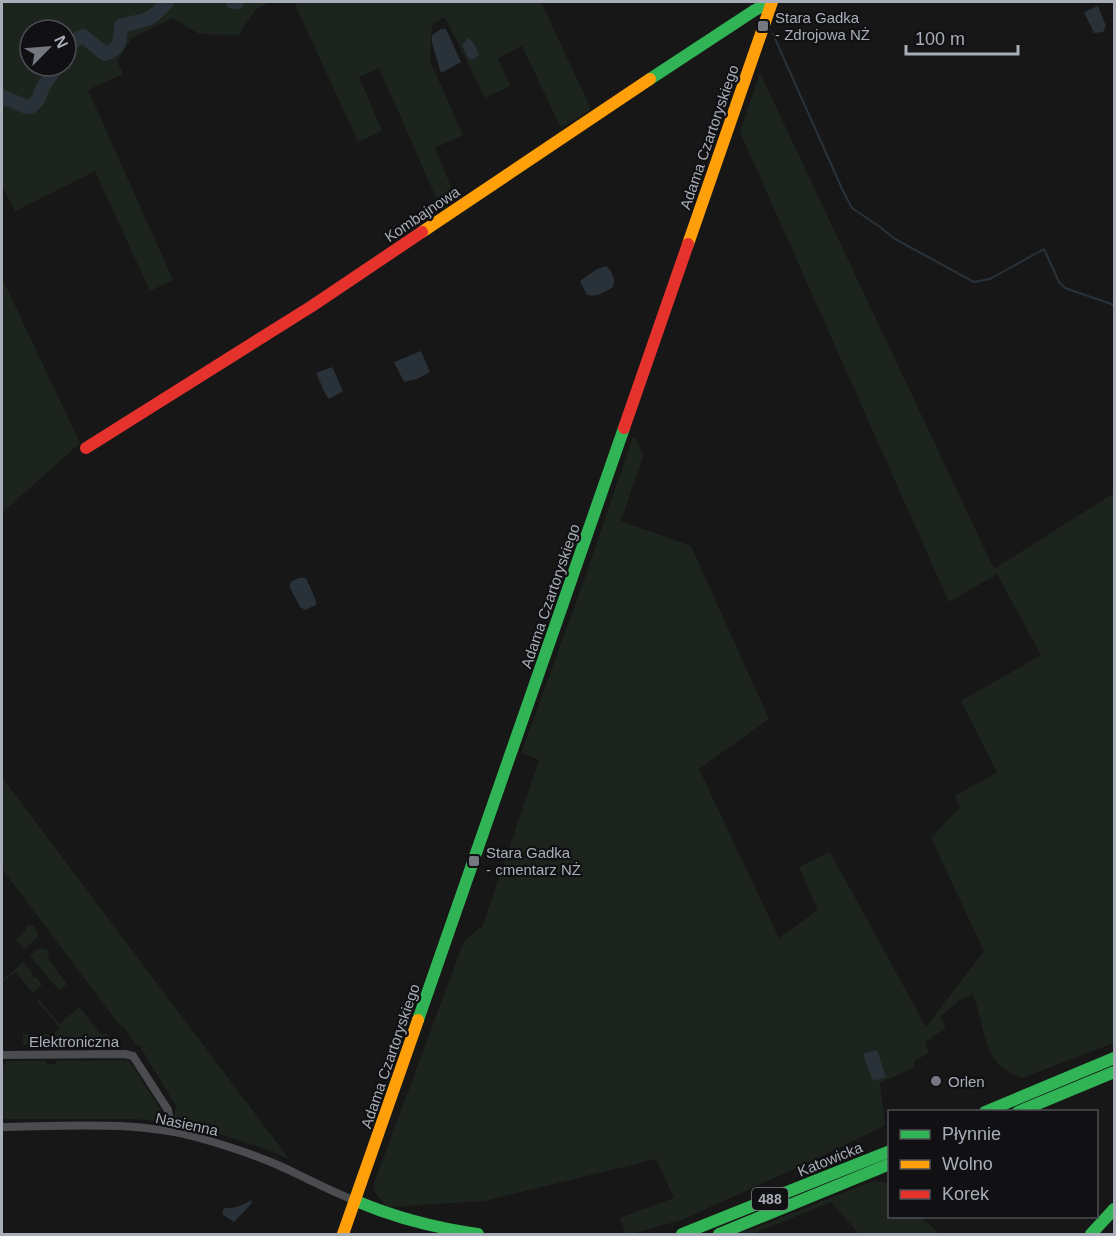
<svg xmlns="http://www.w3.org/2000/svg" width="1116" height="1236" font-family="Helvetica,sans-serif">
<rect width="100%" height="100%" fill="#171717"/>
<path fill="#1d241e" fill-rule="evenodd" d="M2 2H270L256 9 238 35 199 34 173 18 132 38 117 61 123 74 88 90 173 280 150 291 95 171 15 211 2 185ZM30 30H66V66H30Z
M294 2H541L591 109 561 128 522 46 498 58 510 86 485 98 445 17 432 24 430 61 463 135 435 148 456 199 442 211 379 68 359 77 382 131 358 142Z
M760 73 994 569 1114 493V1043L1022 1078C1012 1074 1000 1068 994 1059 983 1040 981 1015 973 994L960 1000 941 1016 946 1028 925 1042 929 1053 914 1061 915 1067 880 1083 885 1124 884 1126 807 1163 682 1220 630 1234H626L620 1218 674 1198 656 1159 484 1201 387 1207 374 1191 375 1189 373 1186 464 941 479 928H482L539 760 522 753V751L583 583 633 437 636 439 643 456 621 521 691 546 769 719 699 769 779 938 818 910 799 867 830 852 926 1027 984 951 931 838 960 807 955 796 997 772 961 701 1041 655 997 574 949 602 740 132Z
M2 278 80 443 2 513Z
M2 777 290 1160 269 1150 190 1124 189 1128 175 1125 173 1120 176 1106 139 1045H136L122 1025 120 1026 2 869Z
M28 925 34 926 38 933 37 938 24 949 16 939 26 930 25 928Z
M40 948 47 950 50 954 47 957 67 984 61 989H58L30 956 37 949Z
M23 962 32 972V977L37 978 42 985 34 992H32L15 972 2 983V981Z
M39 999 59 1024 78 1008H80L100 1034H107L112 1043 111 1045H64L65 1044V1038L59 1037 58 1044 60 1045H23V1034H53L60 1028 37 1001Z
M127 1060 133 1066 162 1112 161 1119 157 1121 134 1119H2V1065L6 1064V1061H46L47 1064H56V1061Z
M875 1181 888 1183 889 1186 890 1216 921 1217 940 1234H859L831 1202 752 1234H734L756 1228 867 1183Z"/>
<path fill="#2a3239" d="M1098 6 1106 26 1103 32 1094 33 1084 12Z
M441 29H446L461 62 441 73 432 43V35Z
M468 38 473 42 479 54 476 58 471 60 468 58 462 45Z
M606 266C612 271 616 279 613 287 606 292 597 297 587 295L580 281 597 269Z
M421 351 430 372 417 379 404 382 394 362Z
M332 367 335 373 343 391 329 399 326 395 316 373Z
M299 578H306L316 601V605L305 610 300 607 289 586 292 581Z
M877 1050 886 1077 873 1081 863 1054Z
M251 1200 252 1202 250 1205 234 1222 222 1214 224 1208C234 1209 243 1205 251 1200Z"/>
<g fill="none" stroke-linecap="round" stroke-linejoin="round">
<path stroke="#2a3239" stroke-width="2" d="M773 34 843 191 852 208 880 227 895 239 974 282 990 279 1044 249 1059 282 1065 288 1114 305
M2 87 6 98"/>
<path stroke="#2a3239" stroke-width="14" d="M233 2H237
M66 45 83 36 105 54C121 48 120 41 121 26 130 23 139 22 147 19 156 16 161 8 167 2
M2 100 6 98 24 106 31 107 38 100 43 87 57 66"/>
<path stroke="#4b4c50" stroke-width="8" d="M2 1055 125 1054 133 1056 168 1110 169 1116 167 1131
M2 1127C67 1126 140 1120 203 1139 231 1147 263 1158 289 1170 311 1181 333 1192 356 1201"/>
<path stroke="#30b455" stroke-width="12" d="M650 79 755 10 771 2
M418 1020 624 428
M985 1112 1114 1058
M1018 1112 1114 1072
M356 1201C396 1218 435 1228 478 1234
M682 1234 890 1151
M719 1234 890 1164
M1091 1234 1114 1209"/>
<path stroke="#ff9f0a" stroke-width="12" d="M422 232 650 79
M688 244 772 2
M343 1234 418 1020"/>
<path stroke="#e5322d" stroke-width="12" d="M624 428 688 244
M86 448 312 306 422 232"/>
</g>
<g fill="#757880" stroke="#111113" stroke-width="2">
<rect x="757" y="20" width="12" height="12" rx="3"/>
<rect x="468" y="855" width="12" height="12" rx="3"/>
<circle cx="936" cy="1081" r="6"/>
</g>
<g text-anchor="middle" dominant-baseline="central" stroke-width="4.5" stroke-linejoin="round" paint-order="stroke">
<rect fill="#111113" stroke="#7b7e86" stroke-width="1.5" x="752" y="1188" width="36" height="22" rx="4.5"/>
<g font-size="14" font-weight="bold" fill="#a8adb8">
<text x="770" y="1199">488</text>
</g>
<g font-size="15" fill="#a8adb8" stroke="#111113" text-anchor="start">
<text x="775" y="17">Stara Gadka<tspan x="775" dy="17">- Zdrojowa NŻ</tspan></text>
<text x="486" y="852">Stara Gadka<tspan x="486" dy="17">- cmentarz NŻ</tspan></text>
<text x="948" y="1081">Orlen</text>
</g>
<g font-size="15" fill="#a8adb8" stroke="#111113">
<text transform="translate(709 137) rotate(-71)">Adama Czartoryskiego</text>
<text transform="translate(422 214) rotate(-34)">Kombajnowa</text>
<text transform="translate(550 596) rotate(-71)">Adama Czartoryskiego</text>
<text x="74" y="1041">Elektroniczna</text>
<text transform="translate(390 1056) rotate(-71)">Adama Czartoryskiego</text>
<text transform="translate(187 1124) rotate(12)">Nasienna</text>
<text transform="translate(830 1159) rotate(-22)">Katowicka</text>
</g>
</g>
<rect width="1116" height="1236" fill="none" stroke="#a8adb8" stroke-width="6"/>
<rect x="888" y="1110" width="210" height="108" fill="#111113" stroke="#4d4f55" stroke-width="1.5"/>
<rect x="900" y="1130" width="30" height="9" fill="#30b455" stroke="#4d4f55" stroke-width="1.5"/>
<text x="942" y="1140" font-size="18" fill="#a8adb8">Płynnie</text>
<rect x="900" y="1160" width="30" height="9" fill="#ff9f0a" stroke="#4d4f55" stroke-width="1.5"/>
<text x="942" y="1170" font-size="18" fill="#a8adb8">Wolno</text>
<rect x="900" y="1190" width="30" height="9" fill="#e5322d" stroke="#4d4f55" stroke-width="1.5"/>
<text x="942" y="1200" font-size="18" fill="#a8adb8">Korek</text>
<g transform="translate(48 48) rotate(65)"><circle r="28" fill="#111113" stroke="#4d4f55" stroke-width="1.5"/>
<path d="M0-4.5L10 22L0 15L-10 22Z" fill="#757880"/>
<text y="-9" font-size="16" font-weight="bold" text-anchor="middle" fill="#a8adb8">N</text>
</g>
<path d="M906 45v9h112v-9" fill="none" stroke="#a8adb8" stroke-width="3"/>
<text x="915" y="45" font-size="18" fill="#a8adb8" stroke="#111113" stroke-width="4.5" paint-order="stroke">100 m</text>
</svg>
